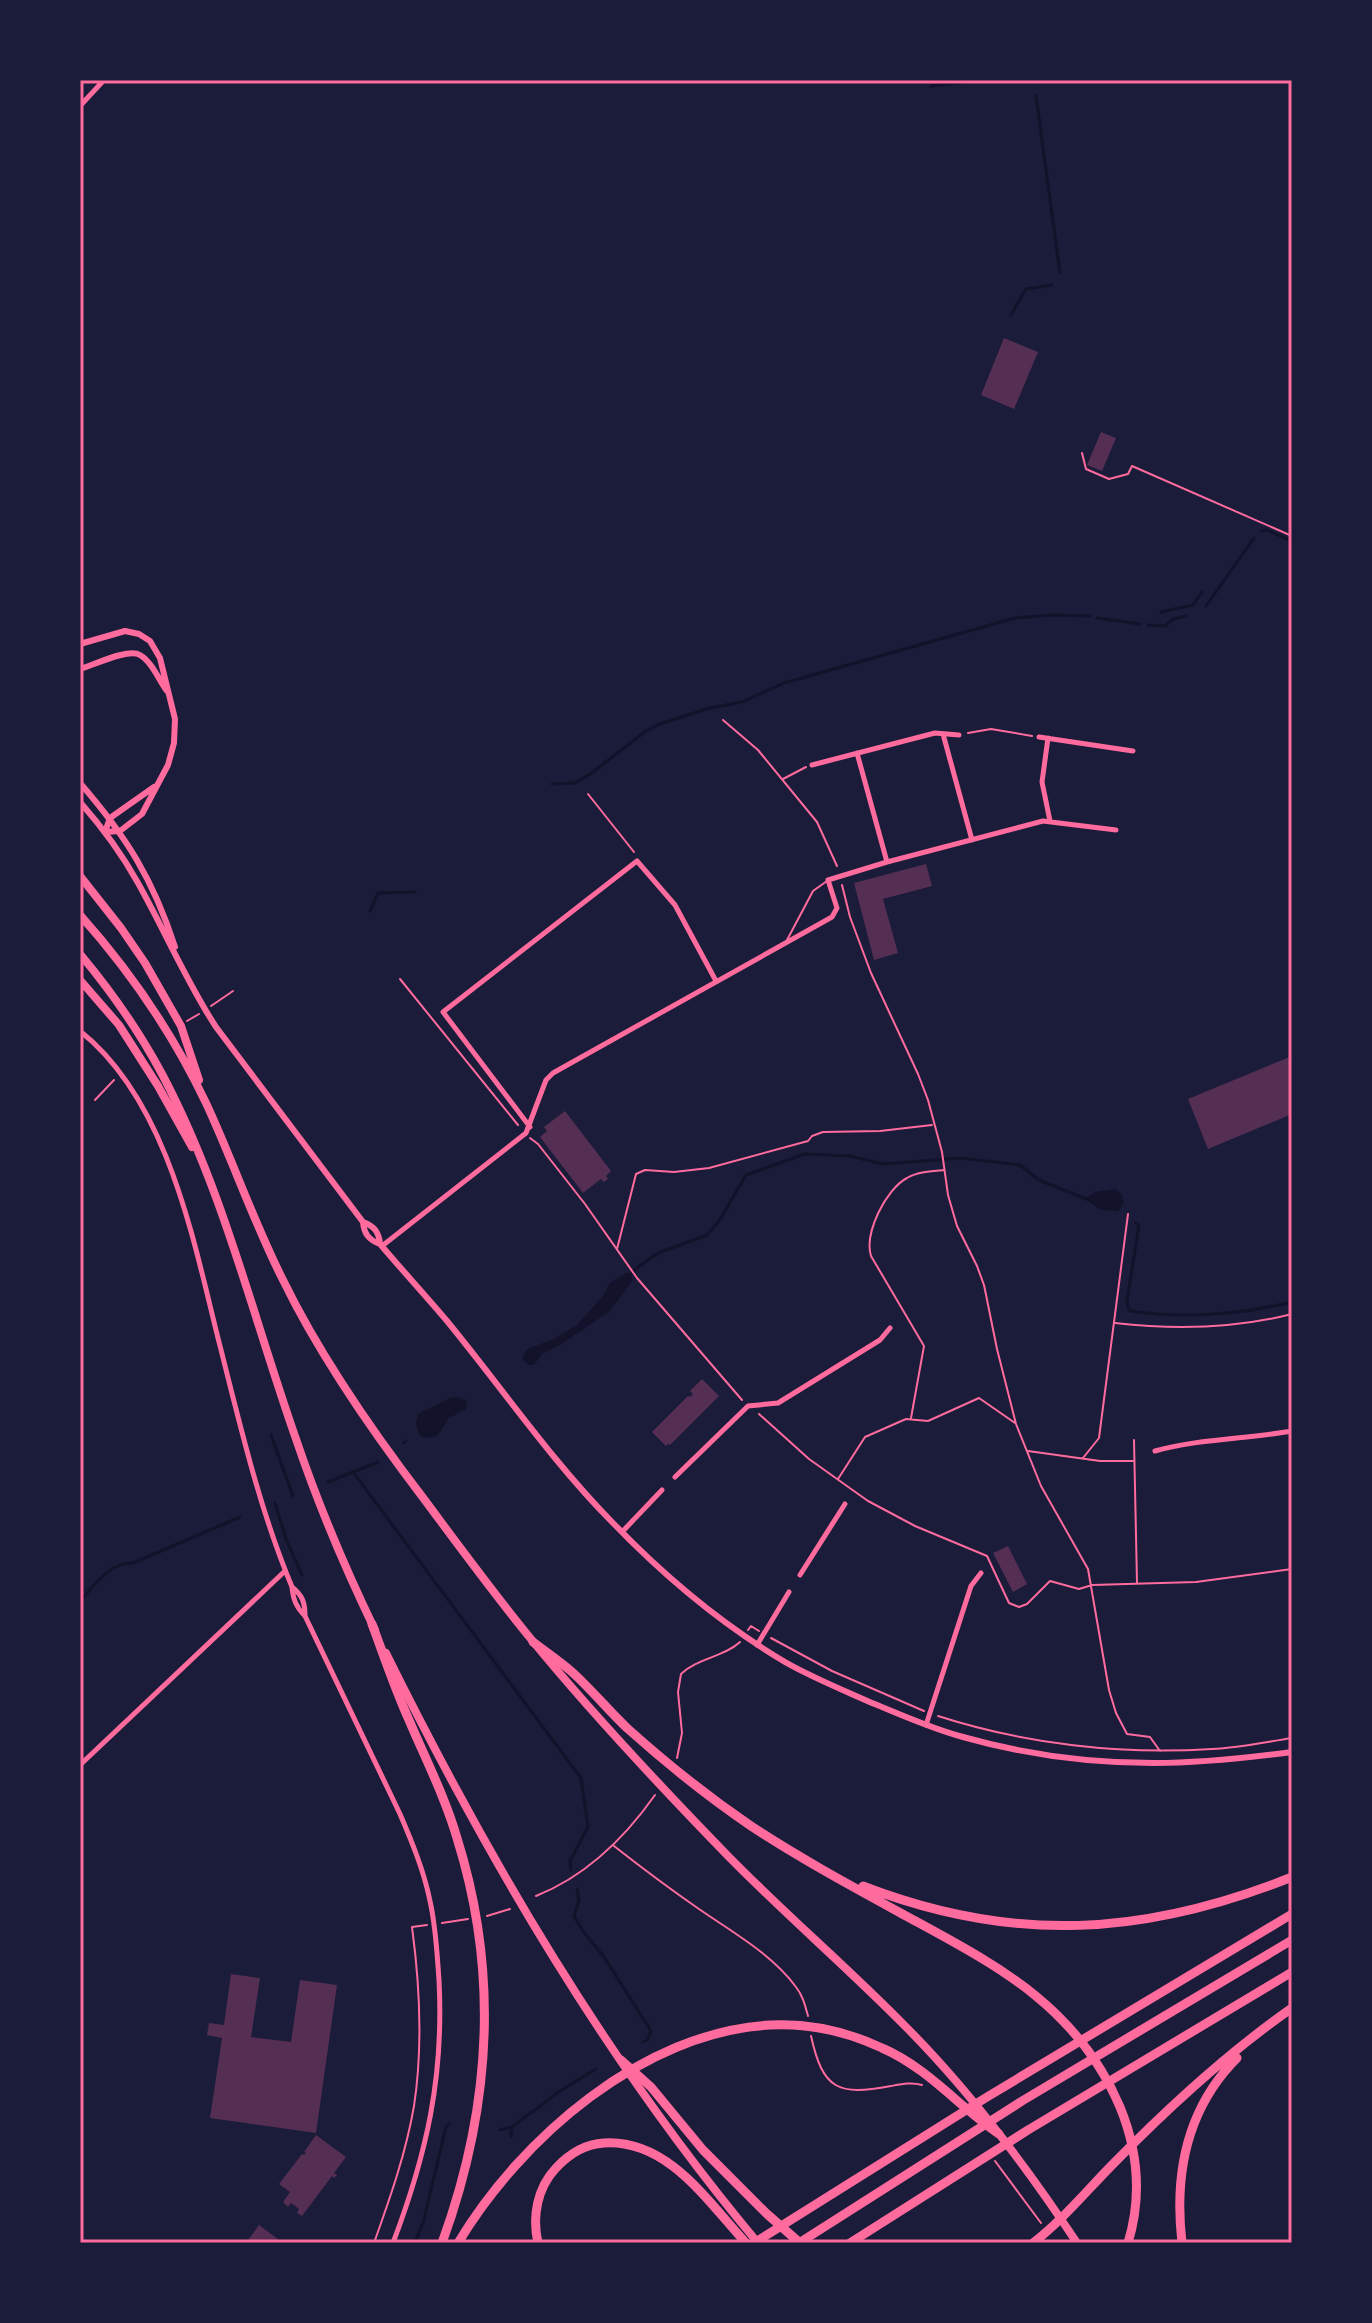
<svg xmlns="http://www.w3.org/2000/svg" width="1372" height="2323" font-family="Montserrat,sans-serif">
<rect width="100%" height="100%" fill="#1b1b3a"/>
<path fill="#12122b" d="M1115 1189 1122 1195 1124 1203 1118 1211 1101 1210 1085 1199 1095 1192Z
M628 1272 633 1280 610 1311 560 1345 542 1354 534 1365H529L522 1359 525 1352 530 1348 554 1339 577 1325 603 1296 610 1283Z
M458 1397 467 1401 466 1409 449 1418 437 1436 427 1438 420 1436 416 1424 418 1414 450 1398Z"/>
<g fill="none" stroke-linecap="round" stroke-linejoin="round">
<path stroke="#12122b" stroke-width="3" d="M931 86 983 80
M1036 96 1060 273
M1011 315 1026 289 1052 285
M1261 531 1267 530 1292 541
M1206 606 1254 538
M1161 612 1193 605 1202 592
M1097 618 1140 624
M1148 625 1165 626 1173 619 1186 616
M552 784 574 783 589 775 646 731 660 724 710 708 742 702 784 683 1015 618 1050 615 1090 616
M370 911 378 893 415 892
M1136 1223 1139 1225 1127 1301 1128 1308 1130 1311C1185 1319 1238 1315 1292 1302
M629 1276 638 1267 658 1253 707 1235 719 1221 746 1175 805 1154 850 1156 883 1164 960 1158 1020 1165 1039 1180 1086 1199
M271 1435 293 1496
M404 1443 406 1441
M353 1472 581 1778 588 1827 570 1861 571 1870
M328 1482 378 1462
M275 1503 286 1539 302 1575
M80 1601C96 1584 108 1563 133 1563L240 1517
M577 1889 579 1900 574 1916 583 1931 604 1957 651 2031 647 2040 643 2042
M500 2130 512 2127
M511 2137 512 2127 560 2091 596 2069
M415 2243 423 2223 446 2127 450 2123"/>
</g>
<path fill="#542f53" d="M1004 338 1038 352 1014 409 981 395Z
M1101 432 1116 438 1102 471 1087 465Z
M926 864 932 886 883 899 898 953 874 960 854 883Z
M1292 1056V1114L1208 1149 1188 1099Z
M565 1111 611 1171 606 1176 608 1179 604 1182 601 1179 583 1193 540 1137 547 1131 544 1127Z
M702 1379 719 1396 670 1445 668 1444 666 1446 652 1432 688 1396 690 1397 693 1394 690 1391Z
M1008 1546 1027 1584 1013 1592 993 1553Z
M231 1974 260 1978 251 2037 291 2042 300 1980 337 1985 316 2133 210 2118 222 2038 207 2035 209 2023 224 2025Z
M316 2135 346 2157 334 2173 337 2175 334 2178 332 2176 302 2216 297 2213 299 2209 291 2203 288 2207 283 2202 290 2192 279 2184 302 2154 304 2155 306 2153 304 2152Z
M259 2225 283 2243H246Z"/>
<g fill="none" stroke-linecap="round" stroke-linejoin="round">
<path stroke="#ff6b9d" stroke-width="2" d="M1082 453 1086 469 1109 479 1128 474 1132 466 1292 536
M723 720 758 750 817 822 837 866
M968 733 991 729 1032 736
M783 779 806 767
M588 794 634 852
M842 885 850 917 871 973 918 1074 928 1100 942 1152 948 1195 957 1226 977 1266 984 1285 997 1349 1016 1424 1041 1486 1088 1569 1109 1690 1116 1713 1127 1734 1150 1737 1160 1751
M400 979 518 1125
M211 1006 233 991
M187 1021 199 1014
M95 1100 114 1080
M530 1138 538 1144 585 1204 637 1278 742 1400
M617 1249 636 1174 645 1170 674 1172 709 1168 808 1141 812 1136 823 1132 880 1131 932 1125
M1115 1323C1175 1330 1233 1329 1292 1314
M759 1414 809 1459 868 1501 915 1526 987 1556 1009 1603 1019 1607 1027 1604 1050 1581 1079 1589 1092 1585 1196 1582 1292 1569
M911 1418 924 1346 871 1256C864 1233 886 1189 907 1178 917 1172 932 1171 944 1170
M1134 1440 1137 1583
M1028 1451 1100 1461H1133
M1083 1458 1099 1438 1128 1214
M838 1479 865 1437 906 1419 928 1421 979 1398 1015 1423
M748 1630 751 1626 759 1631
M771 1638 832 1671 924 1711
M938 1716C1025 1744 1120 1755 1212 1749 1239 1748 1266 1742 1292 1738
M677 1758 682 1733 678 1692 681 1674C698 1658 724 1657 740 1642
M614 1846C642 1868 670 1889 699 1909 732 1932 772 1954 796 1987 803 1996 805 2005 808 2016
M536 1896C586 1876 624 1839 655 1795
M487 1916 510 1909
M442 1923 468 1919
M811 2036C823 2090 838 2096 891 2086 902 2084 911 2082 922 2085
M995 2161 1041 2223
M374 2243C390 2198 406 2153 414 2106 423 2047 420 1986 412 1927L427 1925"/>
<path stroke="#ff6b9d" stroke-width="2" d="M787 940 813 891 827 881"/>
<path stroke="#ff6b9d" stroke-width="5" d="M80 106 104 80
M943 734 972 840
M1039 737 1133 751
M1048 738 1042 782 1050 821
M857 753 887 862
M812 765 935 733 959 735
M80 1031C168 1101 193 1239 219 1342 240 1424 259 1508 292 1587 293 1599 296 1607 305 1616L400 1814C412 1842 424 1871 430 1901 436 1927 437 1954 439 1980 444 2077 427 2153 393 2243
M530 1127 443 1012 637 861 675 905 716 981
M382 1246 526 1133 546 1080 553 1073 832 917 837 908 828 880 887 862 1043 821 1116 830
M1155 1451C1197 1439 1247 1439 1292 1431
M675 1477 748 1406 778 1403 880 1340 890 1328
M622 1532 662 1490
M800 1575 845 1504
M292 1587C302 1595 305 1602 305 1615
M757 1645 789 1592
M926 1725 971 1586 981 1573
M80 1765 285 1571"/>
<path stroke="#ff6b9d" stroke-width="6" d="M80 644 125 631 139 634 150 641 160 658 175 719 174 743 168 765 142 814 120 831 105 832
M80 669C94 665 128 648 140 655 152 662 159 680 167 691
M80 783C126 836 153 879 175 947
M80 802C102 827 122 854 138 883 165 931 186 981 216 1027L363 1222C364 1234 369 1240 380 1244 402 1270 425 1295 447 1321 502 1388 551 1460 612 1522 663 1575 721 1624 785 1662 813 1678 843 1690 872 1703 902 1715 932 1729 963 1737 1023 1754 1091 1763 1154 1763 1200 1763 1246 1758 1292 1752
M105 832 110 818 154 787
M363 1222C374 1226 379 1232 380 1244"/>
<path stroke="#ff6b9d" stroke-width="8" d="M80 876 121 928 145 963 181 1026 199 1080
M80 915C131 972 173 1034 206 1103 233 1161 254 1223 283 1280 321 1358 372 1431 424 1499 459 1546 494 1594 531 1639 593 1715 661 1787 729 1857 786 1915 848 1968 905 2026 970 2091 1026 2166 1077 2243
M80 954C111 991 139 1031 162 1074 223 1189 253 1317 296 1439 318 1504 345 1568 375 1630
M80 980 119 1025 158 1086 192 1147
M386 1653C489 1861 608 2064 758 2243"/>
<path stroke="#ff6b9d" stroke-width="9" d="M372 1624C384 1656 395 1689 409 1720 426 1760 445 1797 457 1838 500 1975 491 2109 442 2243
M533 1642C546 1652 560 1661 572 1672 591 1689 608 1710 627 1728 666 1763 707 1796 751 1826 801 1859 855 1888 908 1917 998 1966 1077 2006 1120 2107 1138 2151 1142 2197 1128 2243
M863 1886C1013 1944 1144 1936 1292 1877
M621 2060 651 2087 703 2150 767 2214 800 2243
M458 2243C521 2138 643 2032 770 2025 809 2023 848 2032 882 2048 928 2068 958 2106 999 2134
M538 2243C532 2217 537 2188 556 2168 569 2154 585 2144 604 2143 668 2139 708 2202 746 2243
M754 2243 987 2097 1292 1914
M799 2243 1022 2101 1292 1940
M850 2243 1028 2130 1292 1972
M1033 2243C1064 2219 1088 2189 1116 2161 1170 2106 1229 2052 1292 2008
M1182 2243C1174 2174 1186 2109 1237 2058"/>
</g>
<rect width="1372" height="2323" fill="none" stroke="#1b1b3a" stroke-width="164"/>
<rect x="82" y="82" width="1208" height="2159" fill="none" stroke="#ff6b9d" stroke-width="3"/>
</svg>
